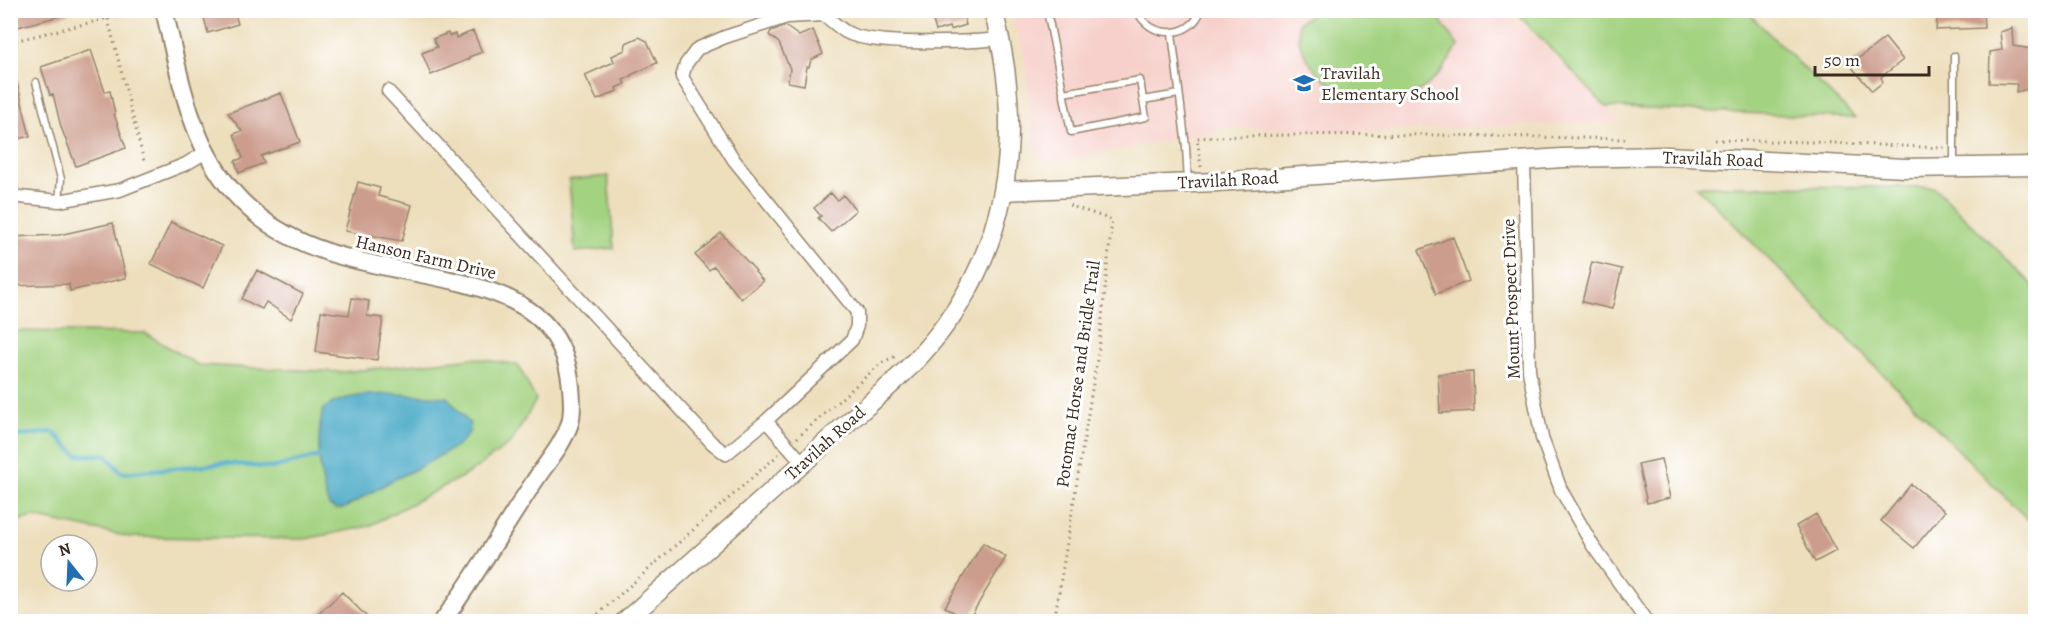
<svg xmlns="http://www.w3.org/2000/svg" width="2046" height="632" font-family="Alegreya,serif">
<rect width="100%" height="100%" fill="#fff"/>
<filter id="ink" filterUnits="userSpaceOnUse"><feTurbulence type="fractalNoise" baseFrequency=".0167" numOctaves="2"/><feDisplacementMap in="SourceGraphic" scale="12" xChannelSelector="R" yChannelSelector="G"/><feConvolveMatrix kernelMatrix="1 2 1 2 8 2 1 2 1" color-interpolation-filters="sRGB"/></filter>
<filter id="wash" filterUnits="userSpaceOnUse"><feTurbulence type="fractalNoise" baseFrequency=".008" numOctaves="4" result="noise"/><feDisplacementMap in="SourceGraphic" scale="24" xChannelSelector="R" yChannelSelector="G"/><feGaussianBlur stdDeviation="1.35" result="paint"/><feColorMatrix in="noise" values="0 0 0 0 0 0 0 0 0 0 0 0 0 0 0 0 0 1.4 0 .05"/><feComposite in="paint" operator="in"/></filter>
<g filter="url(#wash)">
<rect width="100%" height="100%" fill="#eddebc"/>
<path fill="#f7d0cb" d="M1010 11H1508L1621 122 1338 132 1236 127 1050 163 1035 151 1025 58Z"/>
<path fill="#a3d280" stroke="#6f7e4f" stroke-width="1.5" d="M1316 11H1434L1458 46C1446 66 1433 87 1410 95 1387 103 1345 96 1325 80 1315 72 1306 58 1301 46 1298 40 1299 31 1298 23Z
M1515 11H1746L1855 118 1606 107Z
M608 176 614 248 575 252 569 180Z
M1696 186 1934 187 2035 287V527Z
M10 331 145 333 198 365 342 372 474 358 518 365 536 400 511 443 469 473 369 526 305 539 130 537 34 517 11 522Z"/>
<path fill="#45a7c5" stroke="#406872" stroke-width="1.5" d="M398 394 447 397 470 424 469 433 459 445 420 467 389 482 345 508 336 509 329 506C318 475 316 440 323 409 344 393 373 395 398 394Z"/>
<g fill="none" stroke-linecap="round" stroke-linejoin="round">
<path stroke="#45a7c5" stroke-width="4.5" d="M10 437 53 432 77 455H106L122 473 226 463 271 468 320 456"/>
</g>
<g id="blocks">
<path fill="#cc9c8c" d="M10 10H67L68 14 10 29Z
M202 10H234L238 24 208 33Z
M930 10H962L966 25 950 30 949 27 936 31Z
M1938 10H1983L1984 28 1936 30Z
M785 26 799 36 813 30 823 54 811 60 809 67H807L804 85 788 82 790 69 779 43 769 35 771 31Z
M2012 28 2013 46 2032 49 2033 88 2016 92 2017 84 1989 83 1990 52 2002 50 2000 32Z
M473 31 482 52 469 57V59L431 75 422 53 437 47 433 39 448 33 449 36 455 34 456 38Z
M639 37 647 41 657 63 631 75V76L623 80 625 84 616 88 617 91 597 100 585 75 614 62 612 56 625 50 626 43Z
M1885 38 1903 60 1881 77 1883 82 1872 91 1850 65Z
M91 50 105 92 110 91 115 114H114L126 148 76 166 61 127 53 94 50 95 41 67Z
M15 74 30 136 10 141V75Z
M281 93 300 142 261 156 264 163 239 173 235 161 243 158 234 134 242 131 228 113Z
M358 182 380 188 378 196 412 205 402 241 345 231Z
M831 193 837 200 843 195 856 210 831 232 818 218 821 216 814 208Z
M171 222 222 246 203 288 151 264Z
M113 223 126 278 70 291 69 284 10 286V237L59 235Z
M721 233 756 271 755 272 763 281 741 299 714 266 709 270 695 255Z
M1453 237 1469 281 1436 294 1419 250Z
M1592 262 1622 269 1612 309 1582 302Z
M257 270 303 294 291 319 266 302 262 309 242 299Z
M352 298 369 301 367 316 383 318 377 360 316 352 321 311 349 315Z
M1473 372 1474 411 1440 413 1438 374Z
M1661 459 1670 498 1647 503 1638 464Z
M1911 484 1945 511 1914 548 1881 521Z
M1816 514 1836 551 1815 562 1796 526Z
M983 543 1006 557 968 621 945 607Z
M342 592 371 621H311Z"/>
</g>
</g>
<g filter="url(#ink)">
<use href="#blocks" fill-opacity="0" stroke="#94846d" stroke-width="1.5"/>
<g fill="none" stroke-linecap="round" stroke-linejoin="round">
<defs>
<path id="service" d="M1047 10 1071 132 1146 117 1143 100 1179 94
M1137 10C1148 39 1191 40 1201 10
M1047 12 1059 10
M1172 33 1186 147 1188 182
M36 82 61 179 59 201
M1063 93 1140 80 1143 100
M1954 164V56"/>
<path id="minor" d="M388 91 712 443 726 454 766 421 803 463
M1524 160 1529 371 1542 438 1561 490 1593 546 1647 622
M10 196 59 201 120 190 186 164 206 152
M766 421 852 340 857 326V312L734 160 682 77 686 64 697 49 725 37 787 17 824 15C831 20 839 28 846 32 873 47 968 42 1000 39"/>
<path id="tertiary" d="M164 10C182 84 191 157 251 210 310 262 391 265 463 283 522 298 565 322 571 387 572 398 573 413 570 423 562 447 545 464 532 485 502 530 475 577 442 622"/>
<path id="secondary" d="M1004 191 1216 182 1562 158 1667 156 1905 168 2036 166
M624 622C691 563 758 504 824 444 855 415 890 388 918 358 1009 260 1027 136 993 10"/>
</defs>
<use href="#service" stroke="#94846d" stroke-width="9"/>
<use href="#minor" stroke="#94846d" stroke-width="15"/>
<use href="#tertiary" stroke="#94846d" stroke-width="20"/>
<use href="#secondary" stroke="#94846d" stroke-width="21"/>
<path stroke="#94846d" stroke-width="3" stroke-dasharray="1.5 4.5" stroke-linecap="butt" d="M108 19 144 161
M10 42 142 10
M1715 140 1811 142 1945 148
M1201 167 1197 138C1339 131 1482 136 1625 139
M797 438 881 363 898 355
M589 622 779 454
M1054 622 1099 347 1112 220 1069 205"/>
<use href="#service" stroke="#fff" stroke-width="6"/>
<use href="#minor" stroke="#fff" stroke-width="12"/>
<use href="#tertiary" stroke="#fff" stroke-width="16"/>
<use href="#secondary" stroke="#fff" stroke-width="18"/>
</g>
</g>
<defs>
<symbol id="school-bare" viewBox="-9 -9 18 18"><path d="M0-5L7-2L0 1L-7-2ZM-4 1L0 2.5L4 1V4Q0 6-4 4Z" fill="#1f6fb2" stroke="#fff" stroke-width="2.5" paint-order="stroke"/></symbol>
</defs>
<g fill-rule="evenodd">
<use href="#school-bare" x="1289" y="68" width="30" height="30"/>
</g>
<g text-anchor="middle" dominant-baseline="central" stroke-width="6" stroke-linejoin="round" paint-order="stroke">
<g font-size="18" fill="#3b2a1e" stroke="#fff" text-anchor="start">
<text x="1321" y="73">Travilah<tspan x="1321" dy="21">Elementary School</tspan></text>
</g>
<g font-size="18" fill="#3b2a1e" stroke="#fff">
<text transform="translate(1713 159) rotate(2)">Travilah Road</text>
<text transform="translate(1228 180) rotate(-3)">Travilah Road</text>
<text transform="translate(426 257) rotate(13)">Hanson Farm Drive</text>
<text transform="translate(1511 299) rotate(-92)">Mount Prospect Drive</text>
<text transform="translate(1078 374) rotate(-82)">Potomac Horse and Bridle Trail</text>
<text transform="translate(825 443) rotate(-42)">Travilah Road</text>
</g>
</g>
<rect width="2046" height="632" fill="none" stroke="#fff" stroke-width="36"/>
<g transform="translate(69 563) rotate(342)"><circle r="28" fill="#ffffff" stroke="#b1aaa5" stroke-width="1.5"/>
<path d="M0-4.5L10 22L0 15L-10 22Z" fill="#1f6fb2"/>
<text y="-9" font-size="16" font-weight="bold" text-anchor="middle" fill="#3b2a1e">N</text>
</g>
<path d="M1815 66v9h114v-9" fill="none" stroke="#3b2a1e" stroke-width="3"/>
<text x="1824" y="66" font-size="18" fill="#3b2a1e" stroke="#ffffff" stroke-width="4.5" paint-order="stroke">50 m</text>
</svg>
